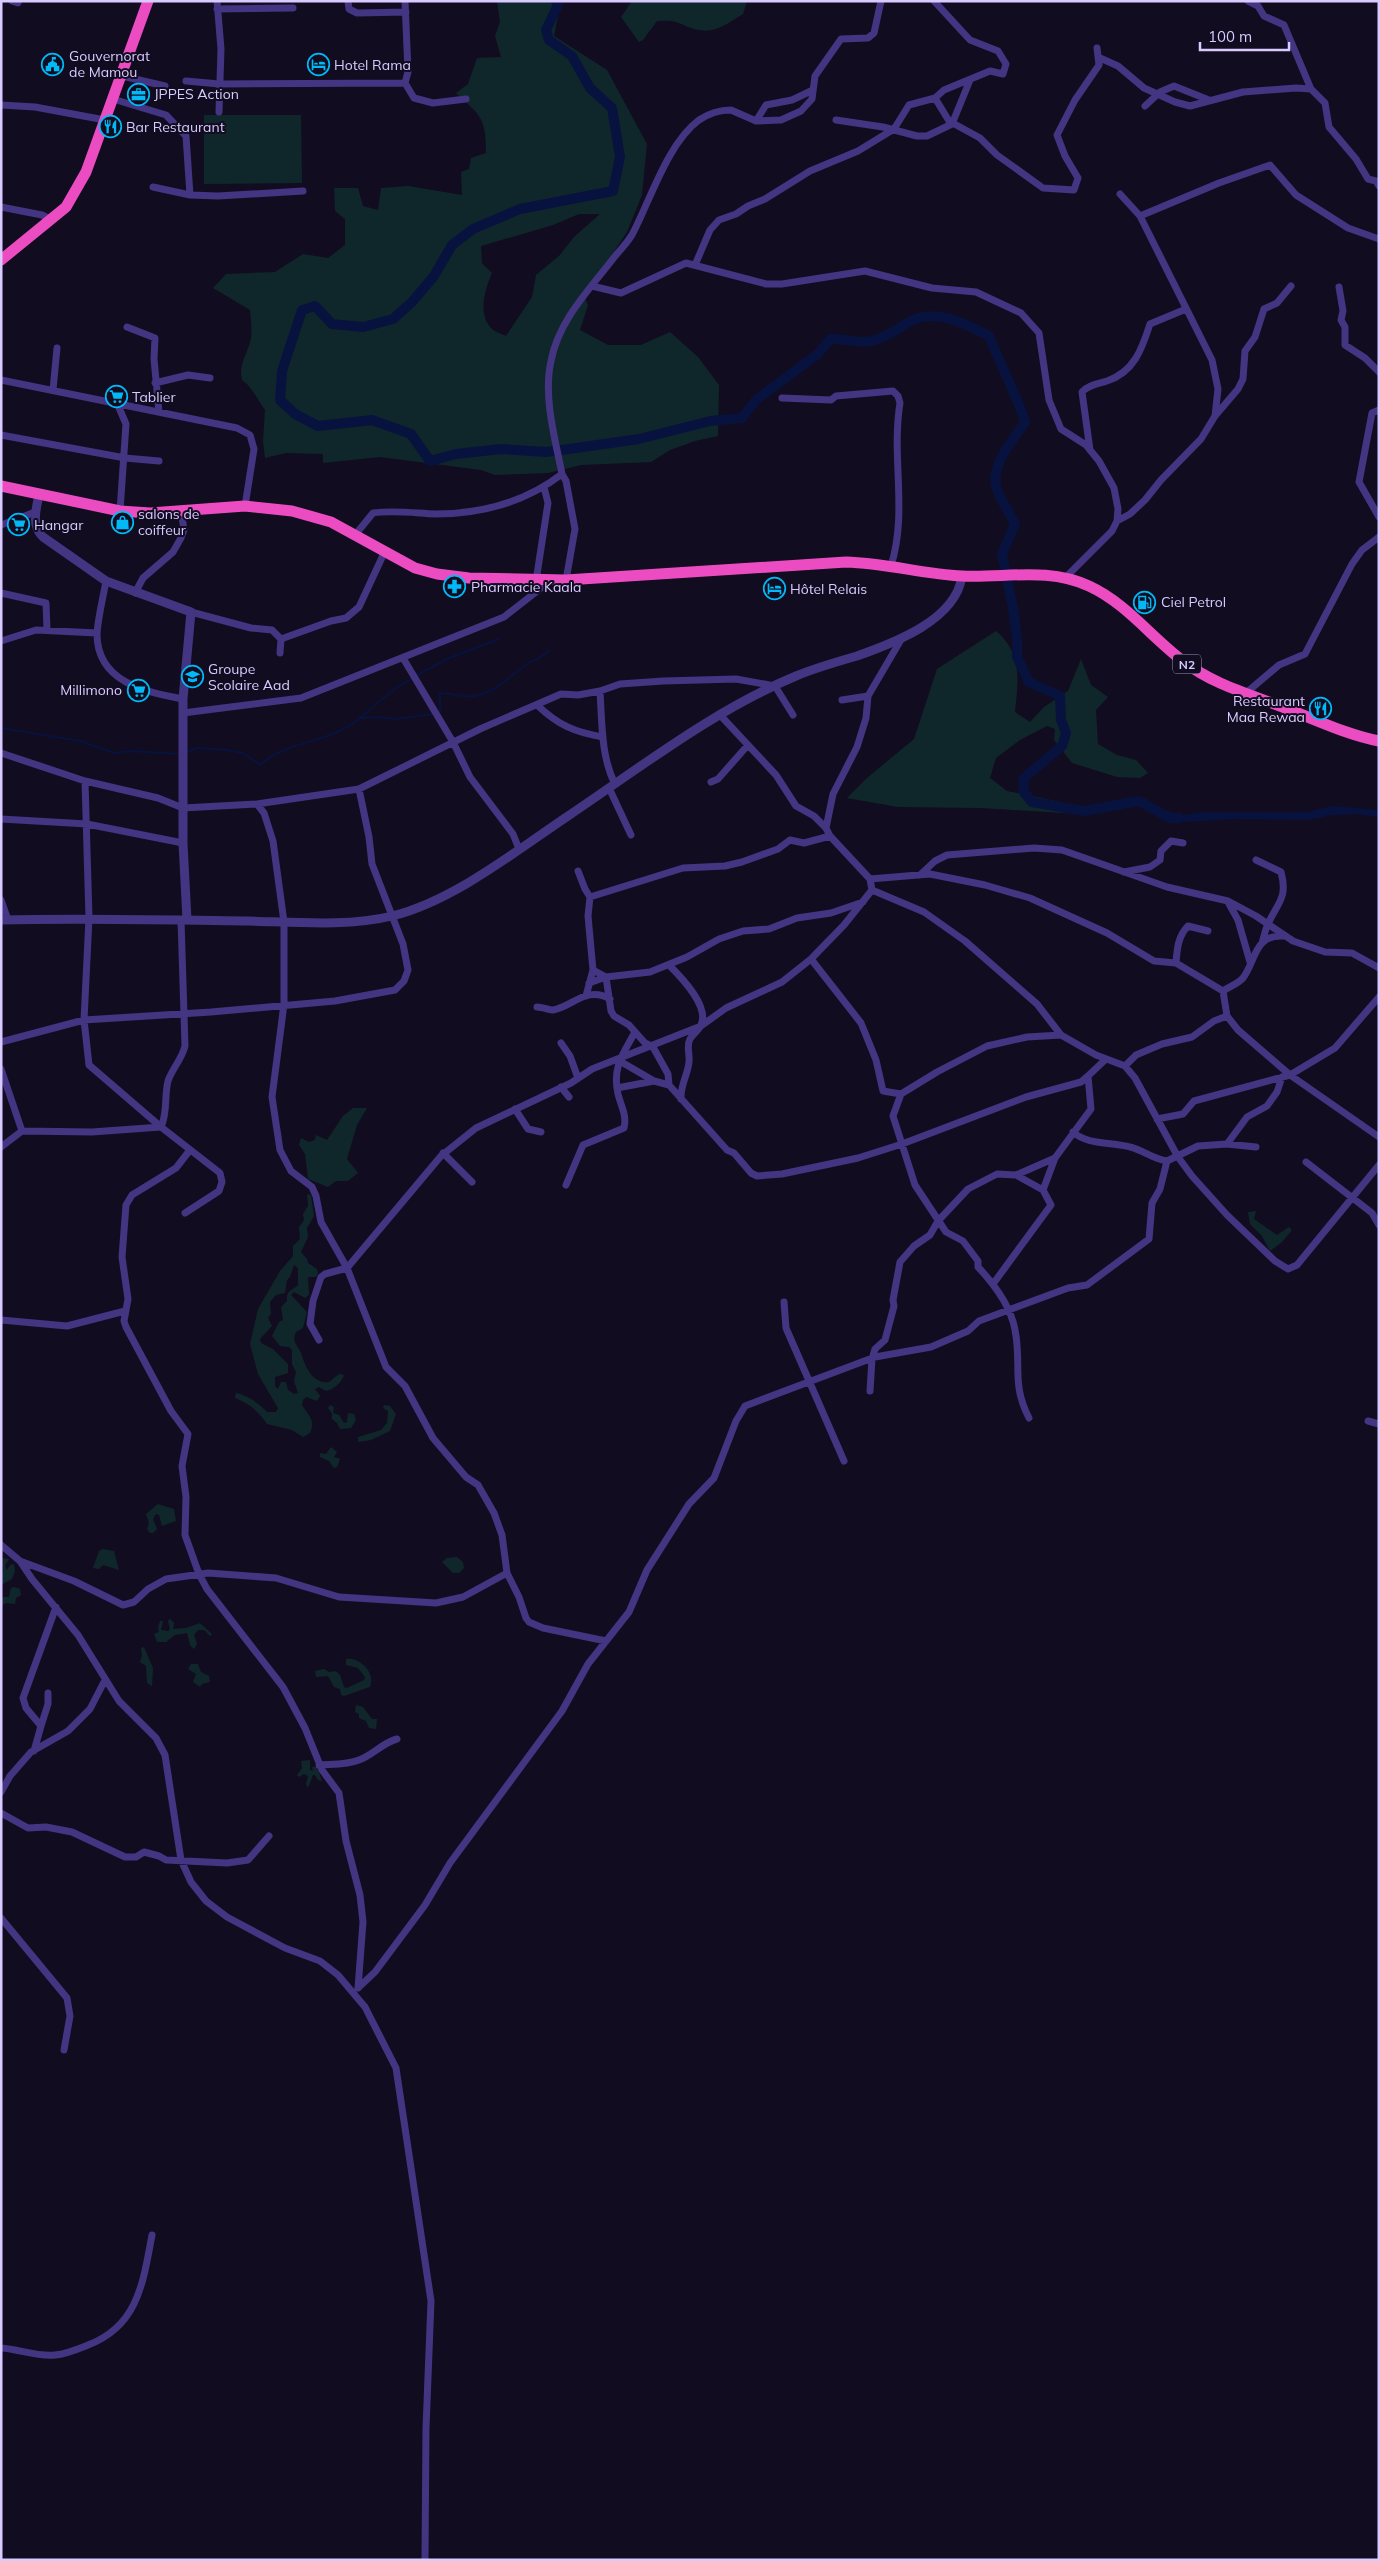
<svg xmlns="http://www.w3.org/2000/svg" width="1380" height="2561" font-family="Mulish,sans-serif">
<rect width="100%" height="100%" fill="#120c20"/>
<path fill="#0f272b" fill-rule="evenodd" d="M497 1H561L554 36 607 70 647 144 642 195 627 232 595 280 583 294 588 305 580 330 608 345H641L670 332 698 357 719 385 718 436 695 441 670 450 651 462 581 465 548 473 495 475 481 470 380 457 323 463V454L286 453 265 458 263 441 265 410C257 399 253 388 242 380 238 364 248 354 251 338 252 329 251 319 250 310L213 288 226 274 275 272 303 254 328 258 345 245V219L335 211 334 188H358L363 206 378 210 381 188 408 186 462 195 461 172 469 169 471 158 486 153C486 118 481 116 456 93L468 84 477 58 501 57 495 36 500 22ZM579 214H600L574 237 559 256 536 275 532 297 506 336C502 334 495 332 492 329 477 314 485 289 492 273L482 263 481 246 553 225Z
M632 1H747L743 14C731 21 715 34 699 30 680 26 681 19 657 21L643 40 639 42 621 17Z
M204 115H301L302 183 204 184Z
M996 631C1023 654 1018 681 1015 712L1030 722 1044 707 1068 691 1081 659 1091 685 1108 697 1096 710 1098 744 1117 755 1136 760 1148 773 1140 778 1117 777 1072 763 1054 740 1055 729 1047 726 1020 740 996 758 990 778 1007 791 1070 804 1064 813 981 808 898 807 847 798 867 778 914 739 937 669Z
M353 1108H367L357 1125 347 1159 358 1173 348 1181H336L328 1187 308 1179 305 1154 299 1145 301 1138 309 1142 315 1140 316 1135 327 1140 343 1116Z
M307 1194 311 1195 314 1216 307 1228 308 1237 301 1252 307 1259 308 1263 317 1269 318 1273 316 1277H308L309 1295 305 1298 294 1292 291 1295 307 1312 303 1328 296 1332C291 1342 298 1345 301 1353 305 1366 312 1384 329 1382L339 1374 344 1375C342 1382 333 1390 326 1391L319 1387 315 1389 320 1396 317 1401 306 1397 303 1400 302 1405C308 1415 316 1420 310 1433L303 1437 292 1430 267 1424C258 1411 250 1404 235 1398L236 1393C247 1395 260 1404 267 1412H276L278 1408 258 1374 250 1344 258 1309 280 1271 293 1256V1246L300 1239 299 1227 304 1220 303 1214 308 1206ZM294 1265 298 1268V1285C292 1291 286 1290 287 1301L281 1307 283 1320 279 1322 272 1336 280 1346 289 1347 292 1350V1364L296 1372 294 1381 298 1393 294 1394 288 1390 286 1382H281L278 1389 275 1386V1377L288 1373V1364L273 1349 261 1343 260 1339 272 1326 268 1318 271 1314 270 1302 276 1295 285 1293 287 1280 290 1277Z
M1256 1211 1254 1219 1277 1235 1289 1227 1292 1230 1282 1242 1270 1251 1262 1236 1250 1224 1248 1212Z
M330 1405 334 1407 333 1413 339 1415 344 1423 347 1422 348 1413 354 1414 356 1420 351 1428 340 1429 337 1423 332 1419V1413L328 1408Z
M384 1405 390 1406 396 1414 390 1431 371 1440 358 1442V1437L381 1430 387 1423 388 1411 383 1408Z
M331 1447 337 1452 334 1457 340 1459 337 1467 334 1468 329 1461 320 1457V1453L326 1454Z
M158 1504 174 1509 176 1521 162 1526 159 1515 156 1514 153 1519 157 1529 153 1533H150L147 1529 149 1523 146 1514Z
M103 1549 114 1551 119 1570 103 1565 99 1569 93 1568 99 1551Z
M457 1557 463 1562 464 1568 459 1573H453L442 1562 447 1558Z
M1 1558 9 1559 5 1566 7 1570 10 1565 14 1564 15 1571 12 1579 1 1585Z
M14 1587 20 1589 21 1595 16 1598 15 1604 6 1603 1 1606V1597H9L11 1588Z
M170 1619 174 1623 173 1629 186 1628 200 1623 212 1634 210 1636 204 1630H198L194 1635 197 1644 194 1649 190 1645 187 1633 175 1635 166 1642H157L154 1634 159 1632 158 1627 160 1621H163L161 1630 168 1631 170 1629 168 1621Z
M144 1647 153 1668 152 1686 147 1683 146 1666 140 1662 142 1656 141 1648Z
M346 1659C360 1657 376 1673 370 1687L344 1696 341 1695 340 1689 334 1687 328 1676 316 1677 315 1671 324 1669 329 1672 336 1671 340 1675 344 1687 347 1688 364 1680 365 1677 358 1668 346 1665Z
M191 1664H198L201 1672 209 1676 210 1682 202 1684 200 1687 193 1682 196 1674 188 1669Z
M356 1705 363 1707 372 1719H377L376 1729 369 1728 366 1721 359 1718V1714L355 1712Z
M310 1760V1770L313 1771 312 1767H317L322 1781 318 1780 315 1775H313L308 1788 306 1784 308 1776 304 1774 299 1777 297 1775 302 1768 301 1761Z"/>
<path fill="#07133e" d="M1333 806 1379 810V817L1356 814 1332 815 1308 820 1232 819 1188 822 1166 820 1169 811 1177 816 1203 812H1307Z"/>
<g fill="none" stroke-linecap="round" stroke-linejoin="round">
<path stroke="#07133e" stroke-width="2" d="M417 675 449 658 499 639
M437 712 440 711V693C451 693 464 698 475 696 497 692 509 676 527 664 536 658 541 659 549 650
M361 718 378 717 395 719 433 714
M1 728 80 741 114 753 131 751 179 754
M186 752 197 748 226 750 243 753 260 765C283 744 314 744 341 730 359 722 372 706 387 695 395 688 404 683 413 678"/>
<path stroke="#07133e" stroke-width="10" d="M556 1 558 5 546 30 549 40 572 56 590 88 612 108 620 157 613 191 520 209 473 229 452 245 434 276 412 302 393 319 363 327 332 324 315 306 302 310 282 371 280 400 295 414 318 426 372 420 411 434 430 461 456 454 501 449 546 452 569 449 639 439 710 421 742 418 756 400 818 354 830 339C844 338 856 344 871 341 886 338 897 329 909 322 935 307 966 324 989 336 1000 365 1016 392 1025 422 1013 441 987 467 998 492 1002 503 1010 513 1015 524L1002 554 1013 608 1017 638V657L1029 682 1060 696 1061 720 1066 733 1062 746 1024 778 1023 791 1032 802 1084 811 1139 801 1170 818H1179"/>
<path stroke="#433581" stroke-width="7" d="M12 1 18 3
M217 1 221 49 219 112
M348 1 349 9 357 13 406 12
M405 1 408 72 405 83 414 98 433 103 466 99
M1248 1 1258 6 1264 16 1284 25 1311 89 1325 103 1329 127 1356 159 1368 179 1376 181 1379 186
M217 9 293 8
M1100 58 1118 66 1144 88 1175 102 1190 106 1243 92 1296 88 1311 89
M122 76 165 86
M186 81 219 84 405 83
M935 98 949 121 980 138 997 155 1043 188 1074 190 1078 178 1065 156 1057 135 1075 100 1099 65 1097 48
M113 99 166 115 186 136 190 195
M1 105 35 107 105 120
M1145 106 1160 92 1174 86 1209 100
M836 120 883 127 917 136H927L952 124 970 80
M756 121 766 105 792 100 813 90
M153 187 190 195 218 196 303 191
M1120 194 1140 216 1212 360 1218 389 1215 416
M1 207 42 215 52 220
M1140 216 1219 183 1270 165 1296 195 1348 228 1379 239
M695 265 710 230 719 220 736 214 748 206 765 199 810 171 858 151 894 129 909 105 935 98 944 90 990 71 1003 74 1006 64 998 51 970 40 934 1
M592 286 621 293 686 263 766 284H782L865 271 932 288 976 292 1021 313 1039 333 1049 400 1061 429 1086 445 1099 461 1114 488 1118 509 1117 521 1112 531 1066 577
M1339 287 1343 311 1341 320 1345 327V345L1365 358 1379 372
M127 327 155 338 154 359 159 412
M1 380 237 428 250 435 254 449 245 506
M155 383 188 375 210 378
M53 390 57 348
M782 398 831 400 836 396 893 391 898 396 900 403C891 459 908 511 891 566
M117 403 126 424 120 511
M1379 410 1372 413 1359 482 1379 517
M1 435 125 458 159 461
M1090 450 1082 392C1088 385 1098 384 1107 381 1134 372 1142 349 1150 324L1186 309
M1117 521 1130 514 1145 500 1161 480 1201 439 1215 416 1238 389 1243 379 1245 351 1255 337 1264 309 1277 303 1291 286
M1 525 35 512
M355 535 373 513C393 510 414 513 435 514 482 514 524 503 562 474
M566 580 575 529 566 481 562 474C555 438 543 397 551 361 559 319 591 288 616 255 622 248 630 240 634 231 651 198 668 143 699 120 708 114 720 110 731 110L756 121 781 120 801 111 812 99 815 76 841 39 868 38 874 33 881 1
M106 581C103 598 98 617 97 634 97 682 145 692 183 699
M536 581 548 503 544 487
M1 593 46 603 47 630
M135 593 143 578 173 552 181 538 184 530 181 510
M191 612 251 628 272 630 281 639 280 653
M281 639 331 621 346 618 359 607 385 551
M1 641 36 630 97 633
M403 658 453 742 470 777 513 834 519 849
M600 691C602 722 601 757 615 784
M1246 693 1279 665 1305 654 1352 564 1362 550 1379 537
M842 700 868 696
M537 705C558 725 574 732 603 737
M183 713 301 698 504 617 550 581
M720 715 776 775 796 806 814 816 826 828 830 836 870 879 872 890 924 912 965 941 1037 1004 1061 1035 1096 1055 1125 1066 1135 1078 1178 1157 1192 1176 1227 1215 1275 1261 1288 1269 1297 1265 1379 1165
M1 753 85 781 158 798 183 808 257 804 264 813 273 841 284 922V1004L272 1097 280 1150 291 1171 312 1187 316 1196 321 1222 347 1268 386 1367 405 1386 433 1438 466 1477 478 1485 494 1513 502 1535 507 1573 519 1597 526 1618 529 1622 543 1628 606 1641
M85 781 89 918 84 1020 89 1065 161 1127 220 1173 222 1182 219 1191 185 1213
M711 782 718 779 748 745
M609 788 631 835
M257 804 359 789 480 729 561 694 578 695 600 691 620 684 663 681 736 679 775 686 793 715
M1 819 87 824 183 843
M826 828 833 794 857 747 866 718 868 696 902 638
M1256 860 1281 872C1288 898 1278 902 1268 924 1265 930 1264 937 1262 943
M578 871 585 889 590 897 588 916 593 970
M1124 872 1150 867 1160 860 1161 851 1171 841 1183 843
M920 875 935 861 947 855 1034 848 1062 850 1167 887 1228 901 1256 916 1293 941 1325 952 1352 953 1379 968
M870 879 930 874 985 885 1030 898 1107 933 1154 961 1176 963 1223 991 1227 1016 1238 1030 1290 1075 1379 1137
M590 897 683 868 725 866 742 862 778 849 790 840 804 843 830 836
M1 900 8 920
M1228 902 1238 920 1250 962
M811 959 861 1023 876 1060 883 1091 901 1094
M1176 963C1177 949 1178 936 1188 926L1208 931
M669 965C681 977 712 1008 700 1027 698 1031 693 1034 690 1039 686 1046 690 1054 689 1062 688 1074 680 1086 681 1099
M1223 991C1229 987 1239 983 1243 978 1256 961 1254 934 1284 936
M586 996 593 970 606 977 589 983
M537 1007C542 1007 549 1010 553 1010 572 1007 587 985 610 999
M1 1042 84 1020 211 1012 335 1001 395 990 404 981 408 970 403 944 372 864 369 837 359 789
M561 1043 570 1056 578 1078
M618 1060 654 1081
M1125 1066 1136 1055 1162 1044 1192 1037 1214 1021 1227 1016
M1 1069 22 1131 92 1132 161 1127C168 1112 164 1097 168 1081 172 1069 182 1059 185 1046L181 920
M669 1085 668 1074 653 1047 645 1043 629 1025 614 1016 611 1011 606 977 650 972 687 957 719 939 743 931 769 929 797 918 831 913 863 902
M561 1087 569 1097
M617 1088 654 1081 669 1085 727 1150 734 1153 751 1173 757 1176 782 1174 858 1158 902 1144 1026 1097 1081 1082 1088 1076
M515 1109 528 1129 541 1132
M1157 1119 1183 1114 1194 1101 1290 1075 1335 1048 1379 997
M1073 1132C1087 1145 1112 1142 1130 1147 1143 1150 1153 1159 1167 1161
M1227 1144 1247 1117 1267 1106 1277 1092 1282 1077
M1 1147 22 1131
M190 1150 176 1168 132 1195 126 1205 122 1257 128 1299 124 1321 126 1327 171 1411 188 1434 182 1466 186 1497 185 1535 199 1574 207 1589 283 1687 305 1728 322 1770 339 1793 346 1841 360 1895 363 1922 358 1988
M443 1153 472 1182
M1306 1162 1372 1213 1379 1225
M1016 1175 1043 1190
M566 1185 583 1145 624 1128C627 1115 621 1106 618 1094 612 1067 623 1054 635 1032
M993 1284 1051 1205 1043 1190 1055 1158 1091 1109 1088 1076 1106 1059
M784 1302 786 1328 844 1461
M1 1320 67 1326 125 1311
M319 1340 310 1324 313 1301 321 1277 325 1274 347 1268 441 1156 476 1128 571 1083 592 1069 701 1026 726 1008 782 982 811 959 844 925 872 890
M870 1391 872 1359 875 1349 885 1340 894 1306 893 1300 900 1262 914 1246 930 1235 938 1221 968 1189 997 1174 1016 1175 1055 1158
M1029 1418C1011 1383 1022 1365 1015 1330 1011 1307 994 1284 978 1267V1261L963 1241 946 1232 915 1185 893 1116 901 1094 937 1072 987 1046 1027 1037 1061 1035
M1368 1421 1379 1424
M1 1545 20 1561 32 1579 78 1635 119 1701 156 1738 165 1755 181 1860 191 1882 206 1901 227 1917 285 1948 320 1961 338 1975 365 2007 396 2068 431 2301 426 2428 425 2560
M20 1561 74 1581 123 1605 134 1602 148 1589 166 1579 208 1573 276 1578 339 1597 436 1603 463 1597 507 1573
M41 1726 48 1704V1693
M34 1751 41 1726 26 1708 23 1698 56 1607
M319 1765C332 1764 347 1765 359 1760 373 1755 382 1743 397 1739
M1 1792 10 1776 31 1752 68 1731 90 1709 105 1680
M1 1813 28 1828 46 1827 72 1832 125 1857H136L144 1852 159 1856 166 1860 227 1863 248 1860 269 1836
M1 1918 67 1998 70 2016 64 2050
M358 1988 375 1972 425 1905 450 1863 562 1711 588 1664 629 1612 647 1570 689 1504 714 1478 736 1421 745 1406 875 1357 931 1347 968 1331 979 1321 1068 1288 1087 1285 1149 1239 1152 1203 1160 1189 1167 1161 1198 1146 1227 1144 1256 1147
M1 2348C19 2349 37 2357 55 2355 66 2354 78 2349 88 2345 138 2326 143 2283 152 2235"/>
<path stroke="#433581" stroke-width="9" d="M39 495C36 509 31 526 43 537L106 581 191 612 183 699V843L187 920
M1 920C83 918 165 920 248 921 293 922 348 927 392 916 453 901 516 851 568 816 641 767 714 710 796 676 815 668 836 662 857 656 894 643 956 620 962 576"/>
<path stroke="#ec4cc1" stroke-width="11" d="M1 260 66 207 86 172 148 1
M1 486 120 511 150 513 245 506 292 511 331 522 415 568 437 574 469 578 566 580 846 562C885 563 923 574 962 576 1006 578 1048 567 1089 586 1126 603 1151 637 1183 661 1215 686 1253 695 1290 710 1319 721 1348 735 1379 741"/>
</g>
<defs>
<symbol id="civic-ring" viewBox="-11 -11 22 22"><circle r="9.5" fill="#120c20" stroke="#00b9f6" stroke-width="1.5"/><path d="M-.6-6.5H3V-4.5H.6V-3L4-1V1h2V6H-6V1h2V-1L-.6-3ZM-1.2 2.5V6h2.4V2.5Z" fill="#00b9f6"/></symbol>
<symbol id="hotel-ring" viewBox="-11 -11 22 22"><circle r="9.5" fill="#120c20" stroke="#00b9f6" stroke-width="1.5"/><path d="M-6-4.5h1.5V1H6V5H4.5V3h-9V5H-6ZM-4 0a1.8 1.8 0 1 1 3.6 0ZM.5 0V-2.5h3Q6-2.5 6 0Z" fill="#00b9f6"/></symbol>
<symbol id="office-ring" viewBox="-11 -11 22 22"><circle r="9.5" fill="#120c20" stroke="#00b9f6" stroke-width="1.5"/><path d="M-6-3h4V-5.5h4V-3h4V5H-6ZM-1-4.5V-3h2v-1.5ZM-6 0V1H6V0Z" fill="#00b9f6"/></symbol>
<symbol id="restaurant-ring" viewBox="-11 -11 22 22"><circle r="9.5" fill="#120c20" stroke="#00b9f6" stroke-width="1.5"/><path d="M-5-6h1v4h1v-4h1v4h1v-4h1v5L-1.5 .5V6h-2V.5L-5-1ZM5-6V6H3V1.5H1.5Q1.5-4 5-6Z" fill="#00b9f6"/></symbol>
<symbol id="supermarket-ring" viewBox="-11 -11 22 22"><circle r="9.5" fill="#120c20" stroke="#00b9f6" stroke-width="1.5"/><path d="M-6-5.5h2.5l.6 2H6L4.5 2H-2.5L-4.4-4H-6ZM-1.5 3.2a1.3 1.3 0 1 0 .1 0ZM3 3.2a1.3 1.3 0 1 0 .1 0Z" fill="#00b9f6"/></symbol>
<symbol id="shop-ring" viewBox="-11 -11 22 22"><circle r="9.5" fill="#120c20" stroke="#00b9f6" stroke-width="1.5"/><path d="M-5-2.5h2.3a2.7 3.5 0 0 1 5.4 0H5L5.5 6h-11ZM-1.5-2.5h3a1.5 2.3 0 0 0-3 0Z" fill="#00b9f6"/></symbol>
<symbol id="pharmacy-ring" viewBox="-11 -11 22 22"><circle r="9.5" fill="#120c20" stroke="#00b9f6" stroke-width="1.5"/><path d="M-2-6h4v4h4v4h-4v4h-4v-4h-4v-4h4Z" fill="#00b9f6"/></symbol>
<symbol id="fuel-ring" viewBox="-11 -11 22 22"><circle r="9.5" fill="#120c20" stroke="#00b9f6" stroke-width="1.5"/><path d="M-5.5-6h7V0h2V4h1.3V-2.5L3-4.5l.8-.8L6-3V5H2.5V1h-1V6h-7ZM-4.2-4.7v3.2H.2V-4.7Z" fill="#00b9f6"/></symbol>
<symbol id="school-ring" viewBox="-11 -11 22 22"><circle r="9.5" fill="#120c20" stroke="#00b9f6" stroke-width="1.5"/><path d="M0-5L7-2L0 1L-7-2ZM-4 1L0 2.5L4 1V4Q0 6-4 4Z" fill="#00b9f6"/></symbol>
</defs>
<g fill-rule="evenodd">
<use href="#civic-ring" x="40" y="52" width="25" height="25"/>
<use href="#hotel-ring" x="306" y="52" width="25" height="25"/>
<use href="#office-ring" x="126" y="82" width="25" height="25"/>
<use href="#restaurant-ring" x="98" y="114" width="25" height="25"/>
<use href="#supermarket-ring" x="104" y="384" width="25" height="25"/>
<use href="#shop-ring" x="110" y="510" width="25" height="25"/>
<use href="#supermarket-ring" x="6" y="512" width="25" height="25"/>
<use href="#pharmacy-ring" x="442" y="574" width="25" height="25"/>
<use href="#hotel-ring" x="762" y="576" width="25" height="25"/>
<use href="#fuel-ring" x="1132" y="590" width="25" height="25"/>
<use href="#school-ring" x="180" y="664" width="25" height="25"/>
<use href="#supermarket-ring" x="126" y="678" width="25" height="25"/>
<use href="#restaurant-ring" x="1308" y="696" width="25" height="25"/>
</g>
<g text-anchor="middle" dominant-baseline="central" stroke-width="4" stroke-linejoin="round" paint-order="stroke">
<rect fill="#120c20" stroke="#9d92bc" stroke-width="1" x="1173" y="654.5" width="28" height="19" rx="4"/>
<g font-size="12" font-weight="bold" fill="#d9cbff">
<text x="1187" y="664">N2</text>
</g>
<g font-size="14" fill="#d9cbff" stroke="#120c20" text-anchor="start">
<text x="69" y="56">Gouvernorat<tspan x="69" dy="16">de Mamou</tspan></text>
<text x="334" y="65">Hotel Rama</text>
<text x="154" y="94">JPPES Action</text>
<text x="126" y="127">Bar Restaurant</text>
<text x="132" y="397">Tablier</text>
<text x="138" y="514">salons de<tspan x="138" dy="16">coiffeur</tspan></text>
<text x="34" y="525">Hangar</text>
<text x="471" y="587">Pharmacie Kaala</text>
<text x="790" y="589">Hôtel Relais</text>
<text x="1161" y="602">Ciel Petrol</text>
<text x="208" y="669">Groupe<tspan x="208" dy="16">Scolaire Aad</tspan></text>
<text x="122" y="690" text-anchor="end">Millimono</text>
<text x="1305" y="701" text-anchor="end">Restaurant<tspan x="1305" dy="16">Maa Rewaa</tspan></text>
</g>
</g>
<rect width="1380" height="2561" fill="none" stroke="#d9cbff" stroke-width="5"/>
<path d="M1200 42v8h89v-8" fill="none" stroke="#d9cbff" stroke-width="2.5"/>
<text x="1208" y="42" font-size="15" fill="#d9cbff" stroke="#120c20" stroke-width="4" paint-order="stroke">100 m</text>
</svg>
